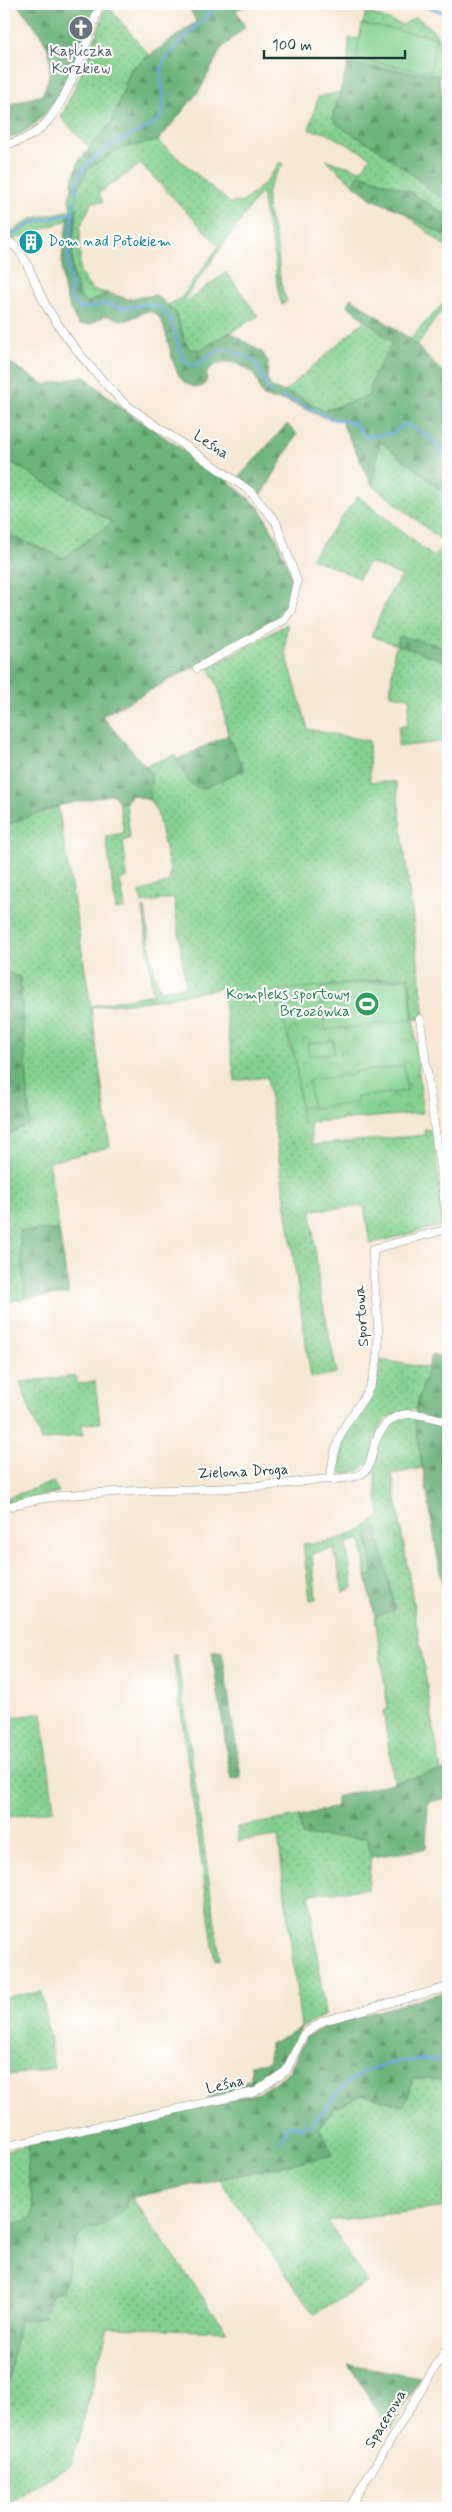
<svg xmlns="http://www.w3.org/2000/svg" width="452" height="2512" font-family="Mynerve,sans-serif">
<defs>
<pattern id="grass-dots" width="8" height="8" patternUnits="userSpaceOnUse" patternTransform="scale(1.25)"><rect width="8" height="8" fill="#85d18f"/><path d="M2 2h.1M6 6h.1" fill="none" stroke="#6cab76" stroke-width="1.8" stroke-linecap="round"/></pattern>
<pattern id="forest-firs" width="22" height="20" patternUnits="userSpaceOnUse" patternTransform="scale(1.25)"><rect width="22" height="20" fill="#6cb37a"/><path d="M5 1l3.5 6h-7zM16 11l3.5 6h-7z" fill="#589365"/></pattern>
<pattern id="park-crowns" width="20" height="18" patternUnits="userSpaceOnUse" patternTransform="scale(1.25)"><rect width="20" height="18" fill="#85d18f"/><path d="M2 6a3 3 0 1 1 6 0M12 15a3 3 0 1 1 6 0" fill="none" stroke="#6cab76"/></pattern>
</defs>
<rect width="100%" height="100%" fill="#fff"/>
<filter id="ink" filterUnits="userSpaceOnUse"><feTurbulence type="fractalNoise" baseFrequency=".02" numOctaves="2"/><feDisplacementMap in="SourceGraphic" scale="10" xChannelSelector="R" yChannelSelector="G"/><feConvolveMatrix kernelMatrix="1 2 1 2 8 2 1 2 1" color-interpolation-filters="sRGB"/></filter>
<filter id="wash" filterUnits="userSpaceOnUse"><feTurbulence type="fractalNoise" baseFrequency=".0096" numOctaves="4" result="noise"/><feDisplacementMap in="SourceGraphic" scale="20" xChannelSelector="R" yChannelSelector="G"/><feGaussianBlur stdDeviation="1.12" result="paint"/><feColorMatrix in="noise" values="0 0 0 0 0 0 0 0 0 0 0 0 0 0 0 0 0 1.4 0 .05"/><feComposite in="paint" operator="in"/></filter>
<g filter="url(#wash)">
<rect width="100%" height="100%" fill="#f7e8d4"/>
<path fill="url(#grass-dots)" stroke="#528762" d="M107 5 149 55 131 69 111 124 90 149 61 117 87 61Z
M366 12 403 25 415 17C445 34 440 42 442 74L439 76 348 64 349 38 359 39Z
M341 92 332 119C345 133 364 139 380 150 403 167 424 186 448 201V216L406 190 360 174 354 185 326 160 361 170 371 157 324 132 309 130 318 97Z
M158 141 230 203 243 202 265 183 280 162 283 164C276 175 267 186 267 199 266 214 273 226 276 240 281 263 276 279 287 301L282 305C274 283 277 260 271 238 267 223 263 212 263 195L260 193 184 300 187 301 226 272 258 316 200 350 190 349C180 335 182 317 168 305L181 298 219 246 141 164 99 193 103 202H92L80 227V273L92 290 108 293 90 302H84C65 275 74 240 77 209L72 210 68 220 12 240 4 236V230L11 232 31 219 71 210 69 199 72 188H78L88 169 114 152 125 147Z
M403 212 447 237 448 234V249Z
M448 298V306L439 314 417 346 410 339Z
M365 320 393 343 375 373 368 396 324 411 299 397 283 393Z
M379 440 448 495V643L446 647 400 637 397 644 448 662V741L398 747 399 726H407L410 697 390 695 394 653 397 645 371 636 391 591 402 576 369 562 359 578 311 558 358 496 434 557 444 542 372 485Z
M4 458 112 522 64 558 4 533Z
M287 624 285 650 308 729 369 741 370 782H396L425 1018 414 1020 409 976 278 1002 289 1035V1044L296 1061 302 1123H310L312 1145 425 1135 424 1129 430 1130 434 1136 443 1225 370 1244 364 1206 311 1210 319 1285 337 1373 311 1378 267 1077 235 1081 222 988 156 1000 91 1007 110 1147 49 1162 59 1230 19 1232 25 1298 4 1303V1136L30 1123 20 977 4 972V826L58 806 91 1006 153 994 143 908H145L154 973 161 990 186 986 174 898 142 903 140 892 169 882 170 870 157 813 150 800 151 773 145 766 175 755 177 760 243 770 228 735 219 689 209 668Z
M126 802 130 838 123 841 127 877 120 880 125 908 116 910 106 836 124 833 119 803Z
M381 1360 428 1368 416 1409C405 1411 391 1413 383 1423 366 1445 382 1470 343 1474L338 1469V1455L344 1435 376 1387Z
M76 1376 78 1384 95 1381 100 1423 82 1424 83 1435 41 1441 20 1382Z
M414 1414 422 1468 392 1474 441 1771 394 1782 383 1711 388 1709 375 1616 395 1610 377 1528 367 1534 374 1574 366 1577 361 1539 346 1543 353 1588 343 1592 334 1548 312 1554 316 1599 310 1600 303 1544C335 1542 355 1536 380 1516 374 1477 364 1427 414 1414Z
M53 1482 59 1492 6 1504V1498Z
M173 1655H177L220 1959 215 1960Z
M4 1711 5 1719 42 1713 54 1810 4 1818Z
M299 1816 302 1836 367 1838 371 1857 368 1889 309 1894 325 2015 301 2028 278 1836 239 1841 237 1827Z
M42 1992 54 2068 4 2076V1996V1997Z
M413 2079 448 2080V2207L328 2221 367 2283 314 2314 219 2179 332 2155 319 2128 333 2109 363 2094 403 2106Z
M29 2145 28 2172 34 2213 30 2220C5 2224 6 2229 4 2253V2151Z
M129 2198H132L227 2331 108 2327 72 2463 4 2506V2415H6L9 2377 19 2320 43 2317 52 2295 62 2290 78 2237 87 2229 106 2224 123 2209Z"/>
<path fill="url(#forest-firs)" stroke="#467857" d="M17 4H96C78 51 60 126 4 140V106L42 95C62 53 43 37 17 4Z
M188 4H251L236 10 245 27 221 49 200 90 158 141 125 147 114 152 88 169 78 188H72V182L79 160 111 124 131 69 196 22Z
M348 64 439 76 448 132V201C424 186 403 167 380 150 364 139 345 133 332 119Z
M359 174 406 190 448 216 447 237 403 212 372 199 354 185Z
M77 209C72 239 66 276 84 302H90L108 293 128 299 156 295 175 311 184 341 190 349 200 350 230 332 263 353 268 362 267 380 272 388 299 397 324 411 368 396 375 373 392 343 347 305 351 298 410 339 448 378V495L380 441 372 485 341 421C320 419 306 408 287 401 281 399 273 400 267 398 258 394 260 381 254 375 241 361 219 356 207 372L206 382 202 387C163 391 175 320 152 312 143 309 136 318 127 320 121 321 112 316 105 316L91 324 79 325C56 290 59 248 72 210Z
M4 353 6 360 45 385 84 376 123 409 222 476 259 507 275 535 289 570 292 587 287 612 266 628 102 716 151 773 150 800 132 795 126 802 119 803 113 794 58 806 4 826V533L64 558 112 522 4 458Z
M287 424 297 434 262 495 239 477Z
M400 636 446 647 448 643V662L397 645Z
M228 735 244 770 202 789 190 784 176 760Z
M4 972 20 977 30 1124 4 1136Z
M59 1230 69 1294 25 1298 19 1231Z
M432 1354 448 1359V1620L414 1414Z
M377 1527 395 1610 375 1616 366 1577 374 1574 367 1534Z
M212 1652H222L241 1778 231 1780Z
M448 1769V1798L428 1802 426 1849 371 1857 367 1838 302 1836 299 1816 336 1807V1797Z
M448 1991V2080L413 2079 404 2106 363 2094 333 2109 319 2128 333 2155 129 2198 123 2209 105 2224 87 2229 78 2237 62 2290 52 2295 43 2317 19 2321 9 2377 6 2415H4V2253C6 2229 5 2224 30 2220L34 2213 28 2172 29 2145 259 2093 288 2073 305 2038 325 2026Z
M301 2028 283 2069 253 2090 207 2100 210 2095 251 2079V2064L269 2062V2044Z
M348 2364 420 2377 390 2430Z"/>
<path fill="url(#park-crowns)" stroke="#528762" d="M409 976 423 1113 302 1123 296 1061 278 1003V991Z"/>
<path fill="#85d18f" stroke="#528762" d="M362 24 436 37 430 72 356 59Z
M408 978 413 1020 325 1030 321 988Z
M333 1041 334 1053 309 1056 307 1044Z
M404 1066 407 1091 357 1097V1103L312 1108 309 1080 354 1075V1072Z"/>
<g fill="none" stroke-linecap="round" stroke-linejoin="round">
<path stroke="#67a6d9" stroke-width="3" d="M420 4 448 14
M76 193C77 159 111 146 137 132 145 129 155 125 160 118 170 104 158 84 161 69 164 53 207 18 219 4
M75 200 69 243 68 268 72 300 80 309 106 304 124 308 147 304 159 307 170 319 183 360 195 367 217 351 231 350 253 360 270 392
M4 235 15 234 31 223 73 213
M282 396 329 418 354 423 365 437 393 433 403 424C430 433 435 440 448 464
M281 2141 288 2126 293 2125 301 2128C319 2122 326 2108 337 2094 364 2061 409 2058 448 2060"/>
</g>
</g>
<g filter="url(#ink)">
<g fill="none" stroke-linecap="round" stroke-linejoin="round">
<defs>
<path id="street" d="M4 145C19 142 36 135 47 122 72 92 87 41 100 4
M4 238C29 252 33 285 48 309 68 342 97 376 125 404L250 491 276 522 297 581 291 610 284 620 197 668
M330 1478C333 1461 335 1445 343 1430 351 1413 366 1400 372 1381 386 1339 372 1292 373 1249L448 1229 420 1019
M4 1508C46 1494 92 1493 135 1491 192 1489 250 1489 306 1481 321 1479 347 1480 359 1475 371 1470 371 1456 374 1446 387 1405 416 1411 448 1422
M4 2147 255 2092 286 2071 303 2035 323 2021 448 1987
M349 2508 448 2346"/>
</defs>
<use href="#street" stroke="#8b9284" stroke-width="9"/>
<use href="#street" stroke="#fff" stroke-width="8"/>
</g>
</g>
<defs>
<symbol id="church-disc" viewBox="-11 -11 22 22"><circle r="9.5" fill="#6b7280" stroke="#fff"/><path d="M-1.2-6h2.4v3.5h3.3v2.4h-3.3V6h-2.4V-.1h-3.3v-2.4h3.3Z" fill="#fff"/></symbol>
<symbol id="building-disc" viewBox="-11 -11 22 22"><circle r="9.5" fill="#0f9aa8" stroke="#fff"/><path d="M-4-6H4V6H1V3H-1V6H-4ZM-2.5-4.3h1.7v1.8h-1.7ZM.8-4.3h1.7v1.8H.8ZM-2.5-1h1.7V.8h-1.7ZM.8-1h1.7V.8H.8Z" fill="#fff"/></symbol>
<symbol id="stadium-disc" viewBox="-11 -11 22 22"><circle r="9.5" fill="#2e9e5b" stroke="#fff"/><path d="M0-5a6.5 5 0 1 0 0 10a6.5 5 0 1 0 0-10ZM-3.5-1.8h7v3.6h-7Z" fill="#fff"/></symbol>
</defs>
<g fill-rule="evenodd">
<use href="#church-disc" x="67" y="14" width="28" height="28"/>
<use href="#building-disc" x="17" y="228" width="28" height="28"/>
<use href="#stadium-disc" x="353" y="990" width="28" height="28"/>
</g>
<g text-anchor="middle" dominant-baseline="central" stroke-width="4.5" stroke-linejoin="round" paint-order="stroke">
<g font-size="15" fill="#5b616d" stroke="#fff">
<text x="81" y="52">Kapliczka<tspan x="81" dy="17">Korzkiew</tspan></text>
</g>
<g font-size="15" fill="#0d838f" stroke="#fff" text-anchor="start">
<text x="48" y="242">Dom nad Potokiem</text>
</g>
<g font-size="15" fill="#1f3d34" stroke="#fff">
<text transform="translate(211 445) rotate(33)">Leśna</text>
<text transform="translate(362 1316) rotate(-94)">Sportowa</text>
<text transform="translate(243 1472) rotate(-3)">Zielona Droga</text>
<text transform="translate(225 2085) rotate(-13)">Leśna</text>
<text transform="translate(386 2419) rotate(-59)">Spacerowa</text>
</g>
<g font-size="15" fill="#27864d" stroke="#fff" text-anchor="end">
<text x="350" y="995">Kompleks sportowy<tspan x="350" dy="17">Brzozówka</tspan></text>
</g>
</g>
<rect width="452" height="2512" fill="none" stroke="#fff" stroke-width="20"/>
<path d="M264 50v8h141v-8" fill="none" stroke="#1f3d34" stroke-width="2.5"/>
<text x="272" y="50" font-size="15" fill="#1f3d34" stroke="#ffffff" stroke-width="4" paint-order="stroke">100 m</text>
</svg>
